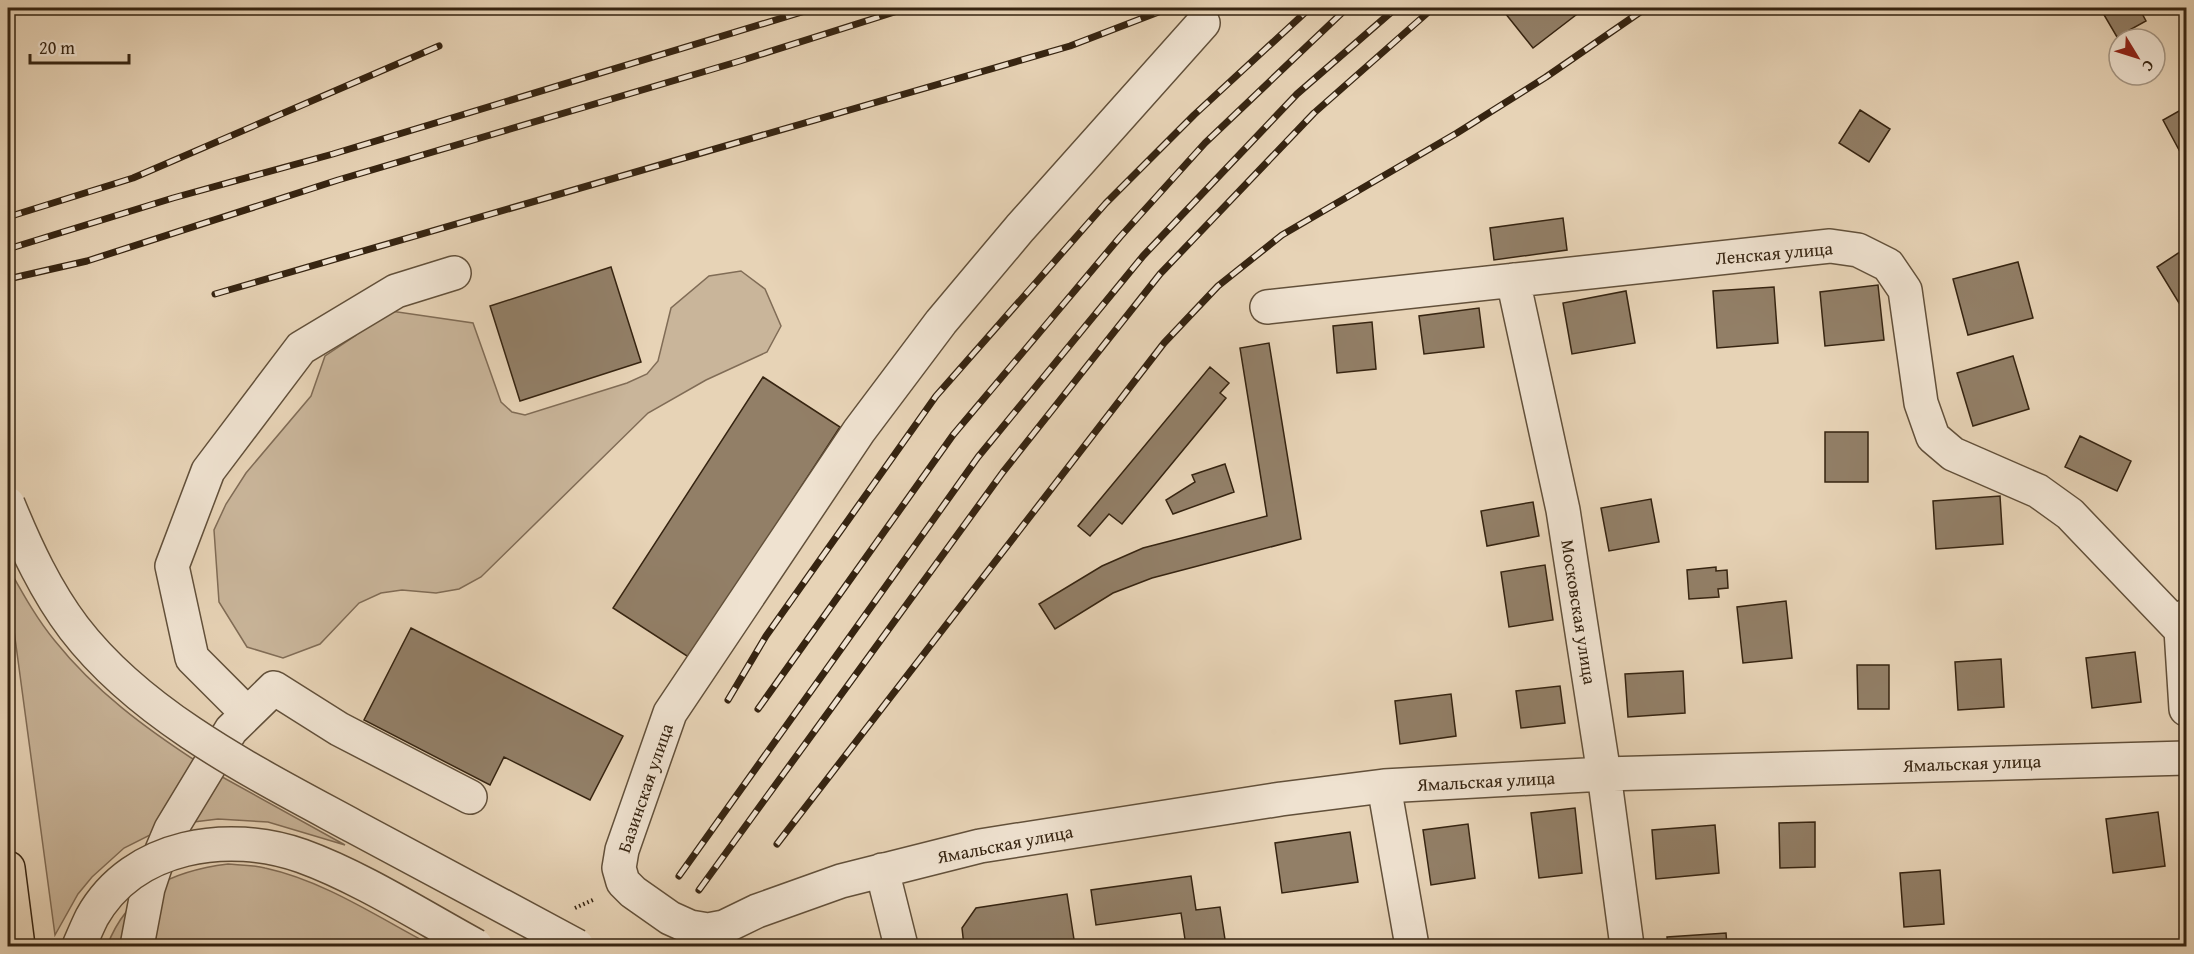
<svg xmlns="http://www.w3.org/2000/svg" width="2194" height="954" font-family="'Gentium Book Plus',serif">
<rect width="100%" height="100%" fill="#e7d3b6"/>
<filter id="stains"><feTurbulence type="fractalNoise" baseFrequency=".00333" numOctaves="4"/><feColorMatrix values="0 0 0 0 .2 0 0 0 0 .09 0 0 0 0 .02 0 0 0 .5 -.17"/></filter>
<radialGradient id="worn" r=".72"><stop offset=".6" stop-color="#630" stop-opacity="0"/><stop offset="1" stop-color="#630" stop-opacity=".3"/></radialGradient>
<path fill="#c9b59a" stroke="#806c56" stroke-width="1.5" d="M741 271 765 289 781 326 767 352 706 380 648 413 481 577 459 589 436 593 402 590 381 593 359 603 320 644 283 658 247 647 219 602 214 530 226 504 246 473 311 396 325 356 355 336 384 310 473 323 501 402 512 412 525 415 627 383 647 374 658 361 671 308 709 276Z
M8 567C22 592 36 618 55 641 95 691 145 728 199 763L160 830 124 848 92 877 78 894 55 935 8 586Z
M215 773 345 845 268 822 218 819 185 823Z
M228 864C240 865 253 865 265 868 325 881 379 918 433 946H107C128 891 172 871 228 864Z"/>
<path fill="#927f67" stroke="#362411" stroke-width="1.5" d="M1501 8H1585L1533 48Z
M2100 8H2139L2146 21 2117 37Z
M2186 107V163L2163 120Z
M1860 110 1890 129 1869 162 1839 143Z
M1563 218 1567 250 1494 260 1490 228Z
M2186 248V299L2179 303 2157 267Z
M2018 262 2033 318 1968 335 1953 279Z
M611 267 641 362 520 401 490 306Z
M1878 285 1884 340 1825 346 1820 292Z
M1774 287 1778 343 1717 348 1713 291Z
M1626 291 1635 343 1572 354 1563 303Z
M1479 308 1484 347 1424 354 1419 316Z
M1372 322 1376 369 1337 373 1333 326Z
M1269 343 1301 539 1152 578 1113 593 1055 629 1039 604 1102 566 1143 548 1267 516 1240 348Z
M2013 356 2029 409 1973 426 1957 373Z
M1210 367 1229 383 1220 393 1226 398 1122 524 1109 514 1090 536 1078 526Z
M763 377 840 427 690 658 613 608Z
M1825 432H1868V482H1825Z
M2080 436 2131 461 2117 491 2065 467Z
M1225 464 1234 492 1173 514 1166 500 1195 482 1192 475Z
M2000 496 2003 544 1936 549 1933 501Z
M1651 499 1659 542 1609 551 1601 508Z
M1533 502 1539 536 1487 546 1481 511Z
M1545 565 1553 620 1509 627 1501 572Z
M1716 567V571L1727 570 1728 588 1718 589 1719 597 1689 599 1687 570Z
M1786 601 1792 658 1743 663 1737 607Z
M411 628 623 736 590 800 504 757 490 785 364 720Z
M2135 652 2141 702 2092 708 2086 658Z
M2001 659 2004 707 1958 710 1955 662Z
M1857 665H1889V709H1858Z
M1683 671 1685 713 1628 717 1625 674Z
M1560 686 1565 723 1521 728 1516 691Z
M1451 694 1456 736 1400 744 1395 701Z
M1575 808 1582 873 1539 878 1531 813Z
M2158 812 2165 866 2113 873 2106 819Z
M1815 822V867L1780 868 1779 823Z
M1468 824 1475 878 1431 885 1423 830Z
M1715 825 1719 873 1656 879 1652 830Z
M1350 832 1358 882 1282 893 1275 843Z
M1940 870 1944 924 1904 927 1900 873Z
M1191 876 1196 910 1220 907 1226 946H1186L1181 913 1096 925 1091 890Z
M1067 894 1075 946H964L962 928 976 908Z
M1726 933 1727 946H1668L1667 937Z"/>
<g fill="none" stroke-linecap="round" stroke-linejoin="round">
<defs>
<path id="minor" d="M1203 23 1020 228 941 322 859 431 670 713 622 850 619 868 623 882 633 892 670 918 690 927 708 930 724 927 757 911 841 881 980 846 1281 799 1384 786 1604 774 2186 758
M1513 280 1563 510 1604 774 1627 946
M1267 307 1830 246 1858 250 1888 265 1905 290 1921 403 1933 437 1953 454 2038 491 2070 514 2181 630
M2186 616 2181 630 2186 709
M247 713 192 658 172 566 208 471 301 348 396 291 454 273
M1384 786 1412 946
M882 870 901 946
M137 946 148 888 155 867 171 829 231 730 274 688 339 729 470 797"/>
<path id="major" d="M8 868 18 946"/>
</defs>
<use href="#minor" stroke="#62503a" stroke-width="36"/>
<use href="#major" stroke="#362411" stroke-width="36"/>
<path stroke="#362411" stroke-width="4" stroke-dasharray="1.5 3" stroke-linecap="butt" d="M575 908 595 899"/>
<use href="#minor" stroke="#efe2d0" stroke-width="33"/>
<use href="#major" stroke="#e7d3b6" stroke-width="33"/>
<defs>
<path id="rail" d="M8 217 133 178 439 46
M8 249 173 198 333 154 815 8
M8 279 87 261 338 180 740 61 907 8
M215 294 1070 46 1169 8
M728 700 766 636 936 396 1106 203 1194 115 1310 8
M758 709 953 435 1120 237 1205 143 1347 8
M777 844 1164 343 1218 286 1282 235 1457 133 1546 77 1646 8
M679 876 978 457 1143 256 1297 94 1396 8
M699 890 1003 472 1160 274 1314 113 1433 8"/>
</defs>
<use href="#rail" stroke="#362411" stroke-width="7"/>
<use href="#rail" stroke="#efe2d0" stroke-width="4.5" stroke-dasharray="14" stroke-linecap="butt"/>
<defs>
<path id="minor-bridge" d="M8 504C26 548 46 591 74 628 142 717 257 774 353 826 428 866 503 906 577 946
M79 946C83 937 87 927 92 917 133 844 229 830 302 856 360 877 421 916 476 946"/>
</defs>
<use href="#minor-bridge" stroke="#62503a" stroke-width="36" stroke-linecap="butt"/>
<use href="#minor-bridge" stroke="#efe2d0" stroke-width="33"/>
</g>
<g text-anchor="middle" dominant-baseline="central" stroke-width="4.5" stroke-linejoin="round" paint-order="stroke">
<g font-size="18" fill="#362411" stroke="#efe2d0">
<text transform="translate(1774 253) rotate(-5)">Ленская улица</text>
<text transform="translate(1579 612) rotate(81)">Московская улица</text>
<text transform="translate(1972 763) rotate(-2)">Ямальская улица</text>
<text transform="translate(1486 781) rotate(-3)">Ямальская улица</text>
<text transform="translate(645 788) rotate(-71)">Базинская улица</text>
<text transform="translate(1005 844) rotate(-11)">Ямальская улица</text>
</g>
</g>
<rect width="2194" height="954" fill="none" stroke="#e7d3b6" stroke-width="30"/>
<rect x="9" y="9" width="2176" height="936" fill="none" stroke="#362411" stroke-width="3"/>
<rect x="15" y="15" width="2164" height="924" fill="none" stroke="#362411" stroke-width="1.5"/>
<g transform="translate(2137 57) rotate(128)"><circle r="28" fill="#efe2d0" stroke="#a59684" stroke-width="1.5"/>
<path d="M0-4.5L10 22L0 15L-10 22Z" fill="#8f2418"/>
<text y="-9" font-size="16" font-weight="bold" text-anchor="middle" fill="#362411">С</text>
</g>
<path d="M30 54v9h99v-9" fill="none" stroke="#362411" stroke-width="3"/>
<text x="39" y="54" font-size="18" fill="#362411" stroke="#efe2d0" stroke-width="4.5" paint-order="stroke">20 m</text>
<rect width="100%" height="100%" filter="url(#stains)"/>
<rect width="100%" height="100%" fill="url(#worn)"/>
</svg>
